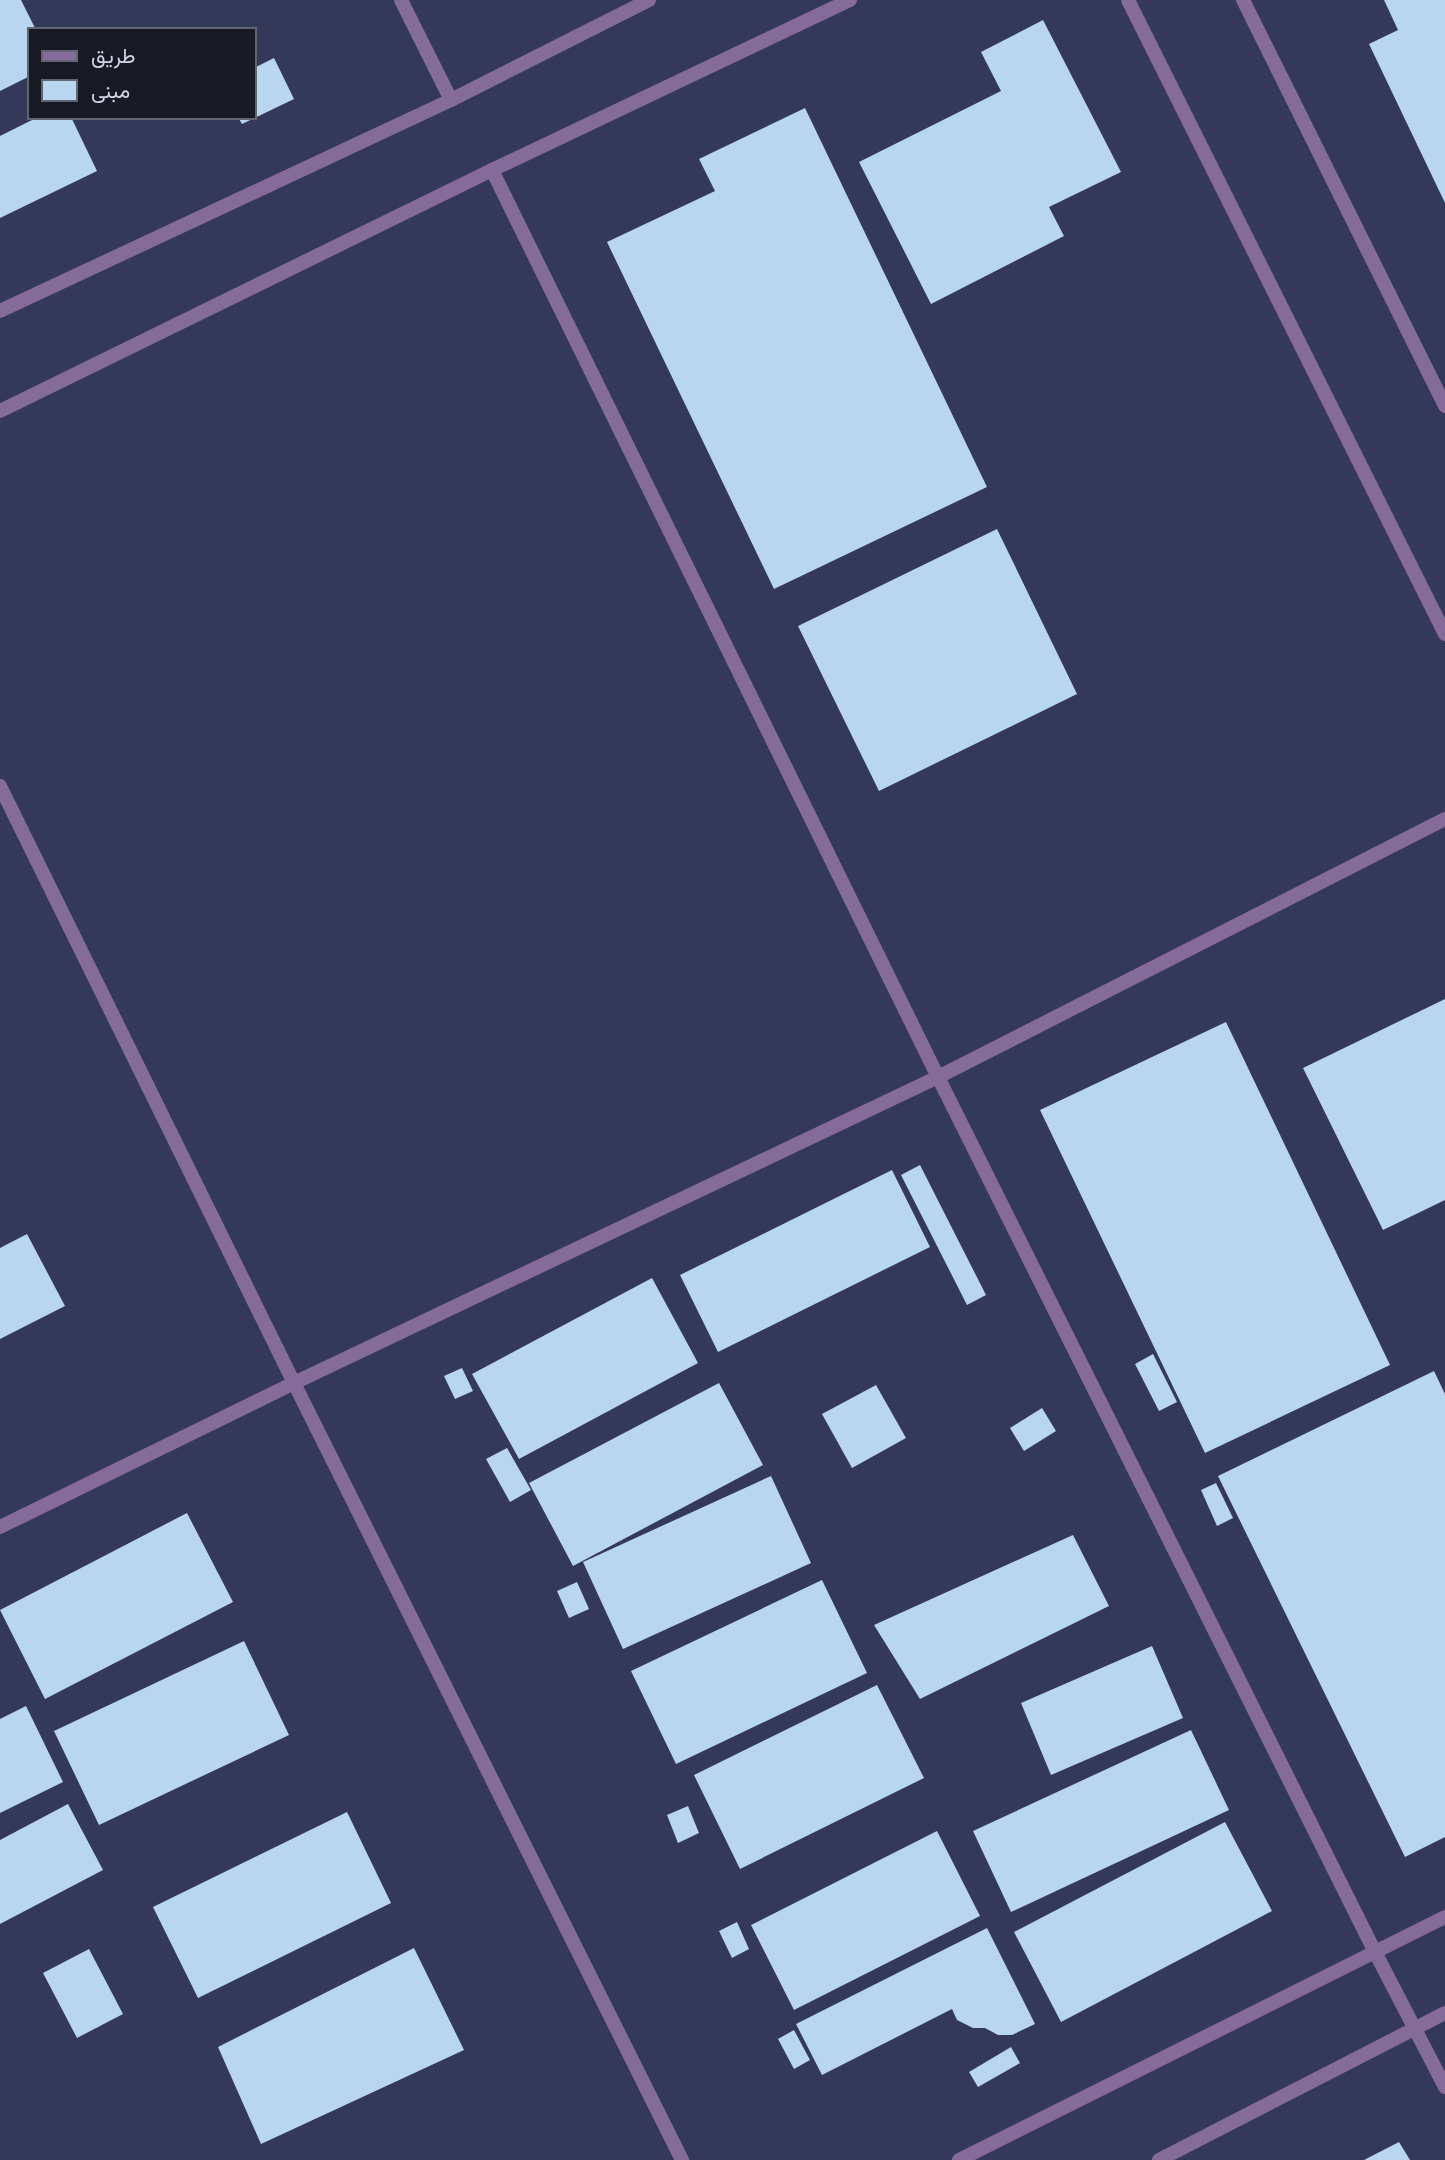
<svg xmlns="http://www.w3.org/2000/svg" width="1445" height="2160" font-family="Commissioner,Vazirmatn,sans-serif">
<rect width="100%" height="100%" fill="#2c2f4a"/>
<path fill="#343859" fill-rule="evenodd" d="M0 0H1445V2160H0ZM30 30H254V117H30Z"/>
<path fill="#b9d6f1" d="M0 0H21L36 30H30V76L0 91Z
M1384 0H1445V203L1369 44 1398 30Z
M1043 20 1121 172 1049 207 1064 236 931 304 859 162 1001 91 981 52Z
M274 58 294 99 242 124 238 117H254V68Z
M805 108 987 487 774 589 607 242 715 191 699 159Z
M38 117H71L97 171 0 218V136Z
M997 529 1077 694 879 791 798 626Z
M1445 999V1200L1383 1230 1303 1068Z
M1226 1022 1390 1365 1205 1453 1040 1110Z
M920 1165 986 1295 967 1305 901 1175Z
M892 1170 930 1247 718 1352 680 1275Z
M27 1234 65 1306 0 1339V1248Z
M652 1278 698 1363 519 1459 472 1374Z
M1153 1354 1177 1402 1159 1411 1135 1364Z
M462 1368 473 1391 455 1399 444 1376Z
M1434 1371 1445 1394V1837L1405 1857 1218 1476Z
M719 1383 763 1465 573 1566 529 1483Z
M876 1385 906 1438 852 1468 822 1414Z
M1042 1408 1056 1431 1024 1451 1010 1428Z
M507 1448 531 1490 510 1502 486 1459Z
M771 1476 811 1563 623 1649 583 1562Z
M1216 1483 1233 1518 1217 1526 1201 1490Z
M187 1513 233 1602 45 1699 0 1610Z
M1073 1535 1109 1606 920 1699 874 1625Z
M822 1580 867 1673 676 1764 631 1671Z
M577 1582 589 1609 569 1618 557 1591Z
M244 1641 289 1735 99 1825 54 1731Z
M1152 1646 1183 1718 1051 1775 1021 1703Z
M877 1685 924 1778 740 1869 694 1775Z
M26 1706 63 1782 0 1813V1719Z
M1191 1730 1229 1810 1011 1912 973 1831Z
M68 1804 103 1870 0 1924V1840Z
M688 1806 699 1833 678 1843 667 1815Z
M347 1812 391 1903 198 1998 153 1907Z
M1225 1822 1272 1911 1061 2022 1014 1932Z
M937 1831 980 1916 794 2010 751 1925Z
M737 1922 749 1949 732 1958 719 1931Z
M987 1928 1035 2024 1012 2035H998L985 2028H973L957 2020 952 2009 822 2075 796 2024Z
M414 1948 464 2050 261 2144 218 2047Z
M89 1949 123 2014 77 2038 43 1973Z
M794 2030 810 2060 794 2069 778 2039Z
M1011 2047 1020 2063 978 2087 969 2072Z
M1399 2142 1410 2160H1364Z"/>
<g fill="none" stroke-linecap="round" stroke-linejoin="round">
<path stroke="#856b99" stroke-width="14" d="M401 0 451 100
M492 170 938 1077 1375 1952 1445 2087
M0 786 294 1383 682 2160
M0 1527 294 1383 938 1077 1445 819"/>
<path stroke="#856b99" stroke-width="14" d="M1128 0 1445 634
M1243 0 1445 406
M959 2160 1445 1917
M1159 2160 1445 2013"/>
<path stroke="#856b99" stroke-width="14" d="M0 311 451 100 649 0
M0 411 492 170 850 0"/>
</g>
<rect x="28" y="28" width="228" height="91" fill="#171925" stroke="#616472" stroke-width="2"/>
<rect x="42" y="51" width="35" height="10" fill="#856b99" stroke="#616472" stroke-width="2"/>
<text x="91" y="63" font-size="21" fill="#d1d4e6">طريق</text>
<rect x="42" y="80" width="35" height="21" fill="#b9d6f1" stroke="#616472" stroke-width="2"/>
<text x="91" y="98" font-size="21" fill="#d1d4e6">مبنى</text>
</svg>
